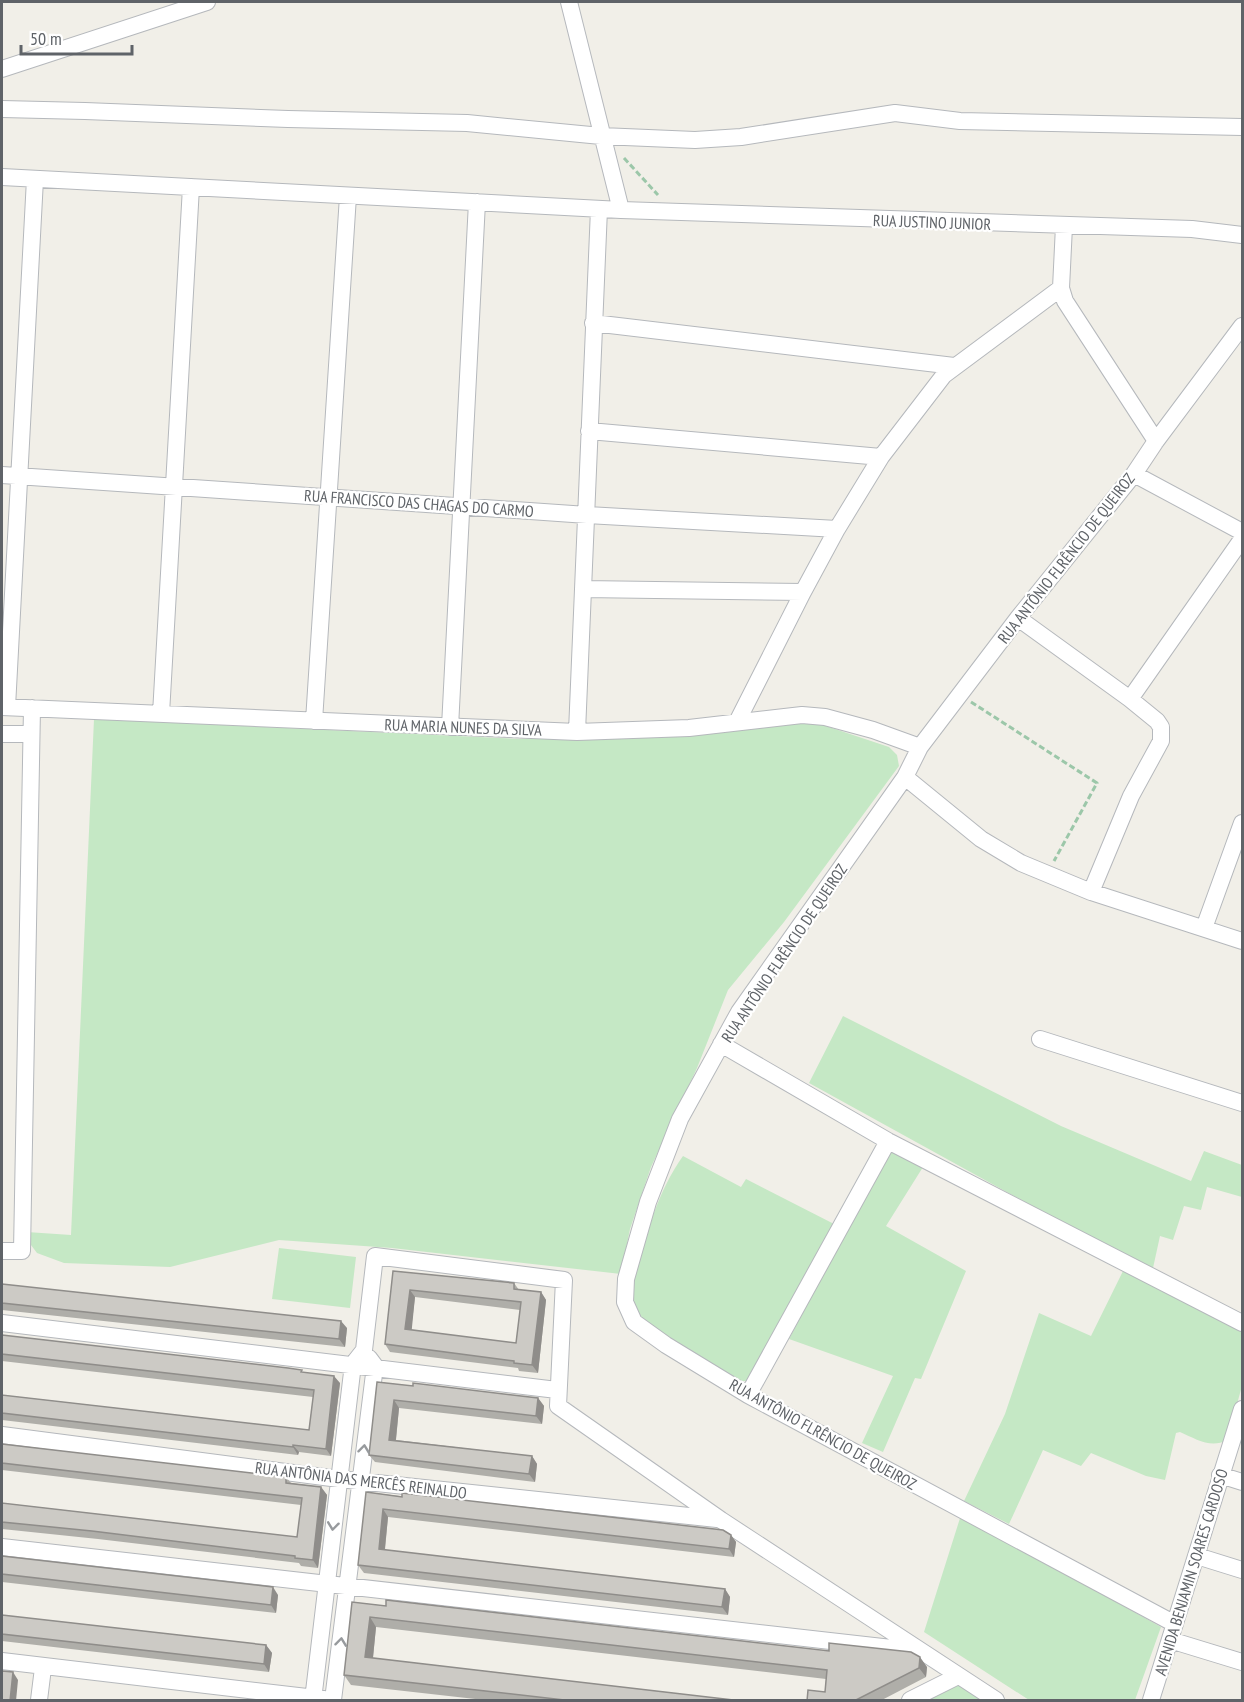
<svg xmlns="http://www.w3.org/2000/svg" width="1244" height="1702" font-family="'PT Sans Narrow',sans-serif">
<rect width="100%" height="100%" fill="#f1efe8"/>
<path fill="#c5e8c5" d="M94 719 519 739 718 733 814 722 889 747 897 755 899 766 784 922 728 990 697 1068 651 1167 630 1229 621 1274 392 1248 279 1240 170 1267 64 1263 37 1253 25 1237 27 1232 71 1235Z
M843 1016 1061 1126 1191 1181 1204 1151 1242 1165V1197L1207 1187 1201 1210 1184 1206 1173 1240 1160 1236 1153 1268 1034 1207 809 1083Z
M890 1148 923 1167 886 1226 966 1271 921 1379 915 1378 883 1452 862 1443 893 1376 789 1339Z
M683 1156 741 1187 746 1179 836 1225 748 1381H740L642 1322 631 1299V1289C644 1244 655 1195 683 1156Z
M279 1248 356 1257 350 1308 272 1299Z
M1124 1269 1242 1327V1386L1227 1440C1211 1449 1196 1439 1180 1432L1176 1433 1165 1480 1146 1476 1091 1453 1081 1466 1043 1450 1009 1524 964 1501 1005 1414 1039 1313 1091 1336Z
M961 1515 1161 1627 1135 1700H1029L924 1632Z
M958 1676 993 1700H913Z"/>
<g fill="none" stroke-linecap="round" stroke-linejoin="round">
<defs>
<path id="minor" d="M569 2 621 210
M2 69 207 2
M2 109 85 111 288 119 467 123 601 136 695 140 741 137 895 113 960 121 1242 127
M2 177 621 210 1192 229 1242 235
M1064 226 1061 288 1065 301 1156 441
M593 323 954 366
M589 431 881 457
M1134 474 1242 532
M2 475 587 515 837 529
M583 589 803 592
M1018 618 1130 699 1157 721 1161 727V741L1131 796 1091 892
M1130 699 1242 539
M2 707 577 732 689 728 802 715 825 717 873 730 920 747
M7 707 35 179
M161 714 191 187
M314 721 348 196
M737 722 803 592 837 529 881 457 944 375 1061 288
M450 727 477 202
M577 732 599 209
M2 734H31
M905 777 981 839 1021 863 1091 892 1242 941
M1204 928 1242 823
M1040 1039 1242 1103
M721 1044 888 1141 1242 1323
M2 1251H22L32 708
M2 1323 557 1390
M748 1395 888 1141
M2 1435 339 1479 717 1519
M1220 1475 1242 1482
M2 1547 918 1651
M1197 1556 1242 1570
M1175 1624 748 1395 666 1345 634 1322 625 1302 626 1279 648 1202 680 1119 739 1012 905 777 920 747 1018 618 1134 474 1156 441 1242 326
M1170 1640 1242 1662
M2 1661 324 1699
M39 1700 43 1668
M313 1700 353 1364 364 1350 375 1256 564 1280 558 1406 721 1520 996 1700
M333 1700 375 1366 369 1358
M910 1700 958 1676
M1151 1700 1242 1409"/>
</defs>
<use href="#minor" stroke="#b5b8bc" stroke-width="18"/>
<path stroke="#9cc7a9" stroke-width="3" stroke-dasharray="6 3" stroke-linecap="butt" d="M624 158 658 195
M971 702 1097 783 1054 861"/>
<use href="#minor" stroke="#fff" stroke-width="16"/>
</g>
<path fill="#afaea9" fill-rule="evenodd" d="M393 1271 514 1283 519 1290 541 1292 546 1300 538 1373 519 1371 518 1368 390 1352 385 1344ZM415 1297 520 1310 516 1343 411 1330Z
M2 1284 347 1328 345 1347 2 1310Z
M2 1335 303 1372 340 1383 331 1456 299 1452 298 1455 2 1420V1395L309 1430 313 1397 2 1361Z
M377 1382 413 1386 538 1398 544 1406 542 1424 399 1408 396 1440 532 1456 537 1464 535 1482 375 1462 369 1455Z
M2 1444 286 1477 291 1483 321 1487 327 1495 318 1568 301 1566 299 1563 98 1539 2 1529V1503L297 1537 301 1505 2 1470Z
M366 1492 731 1535 736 1542 734 1557 388 1517 385 1550 725 1589 730 1597 728 1615 364 1573 358 1565Z
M2 1556 278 1595 276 1613 2 1582Z
M352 1602 927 1667 926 1677 880 1701H807L825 1692 826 1679 376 1627 373 1658 742 1701H493L351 1685 344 1675Z
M2 1615 266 1645 272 1653 269 1672 2 1641Z"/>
<path fill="#8f8d8a" d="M410 1290 415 1297 411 1337 405 1329Z
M541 1292 546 1300 538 1373 532 1365Z
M341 1321 347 1328 345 1347 339 1339Z
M334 1376 340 1383 331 1456 326 1449Z
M538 1398 544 1406 542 1424 536 1416Z
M394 1400 399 1408 395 1448 389 1440Z
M293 1445 299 1452 298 1455 293 1447Z
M532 1456 537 1464 535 1482 529 1474Z
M321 1487 327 1495 318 1568 313 1560Z
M383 1509 388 1517 384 1557 379 1549Z
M731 1535 736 1542 734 1557 729 1549Z
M273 1587 278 1595 276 1613 271 1605Z
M725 1589 730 1597 728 1615 722 1607Z
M370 1617 376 1627 372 1667 365 1657Z
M266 1645 272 1653 269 1672 264 1664Z
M920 1657 927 1667 926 1677 919 1668Z
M13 1672 18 1680 16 1701H10Z"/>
<path fill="#cccac5" stroke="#8f8d8a" stroke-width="1.5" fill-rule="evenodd" d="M393 1271 514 1283V1289L541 1292 532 1365 514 1363V1361L385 1344ZM410 1290 521 1302 516 1343 405 1329Z
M2 1284 341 1321 339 1339 2 1303Z
M2 1335 288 1368 302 1370 301 1372 334 1376 326 1449 293 1445V1447L2 1413V1395L309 1430 314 1390 2 1354Z
M377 1382 413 1386V1383L538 1398 536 1416 394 1400 389 1440 532 1456 529 1474 369 1455Z
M2 1444 286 1477V1483L321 1487 313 1560 295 1558V1556L92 1531 2 1522V1503L297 1537 302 1498 2 1463Z
M366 1492 402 1497V1493L723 1530 731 1535 729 1549 383 1509 379 1549 725 1589 722 1607 358 1565Z
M2 1556 273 1587 271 1605 2 1574Z
M386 1600 829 1651V1643L911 1652 920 1657 919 1668 854 1701H807L808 1690 825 1692 827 1670 370 1617 365 1657 742 1701H573L344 1675 352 1602 386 1606Z
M2 1615 266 1645 264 1664 2 1634Z
M2 1671 13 1672 10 1701H2Z"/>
<defs><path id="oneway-chevron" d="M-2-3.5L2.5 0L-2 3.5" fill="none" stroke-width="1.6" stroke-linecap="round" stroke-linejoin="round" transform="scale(1.5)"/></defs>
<g stroke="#979a9d">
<use href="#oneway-chevron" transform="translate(364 1449) rotate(-83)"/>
<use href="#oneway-chevron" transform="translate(333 1526) rotate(97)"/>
<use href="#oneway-chevron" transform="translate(341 1642) rotate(-83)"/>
</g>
<g text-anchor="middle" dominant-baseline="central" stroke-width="4.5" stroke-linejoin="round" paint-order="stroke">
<g font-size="16" fill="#5f6368" stroke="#fff">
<text transform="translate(932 222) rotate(2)">RUA JUSTINO JUNIOR</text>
<text transform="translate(419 503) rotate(4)">RUA FRANCISCO DAS CHAGAS DO CARMO</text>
<text transform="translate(1066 558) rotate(-52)">RUA ANTÔNIO FLRÊNCIO DE QUEIROZ</text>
<text transform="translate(463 727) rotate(2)">RUA MARIA NUNES DA SILVA</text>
<text transform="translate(784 953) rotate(-56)">RUA ANTÔNIO FLRÊNCIO DE QUEIROZ</text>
<text transform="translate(823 1434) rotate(29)">RUA ANTÔNIO FLRÊNCIO DE QUEIROZ</text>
<text transform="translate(361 1480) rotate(7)">RUA ANTÔNIA DAS MERCÊS REINALDO</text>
<text transform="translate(1191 1572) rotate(-73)">AVENIDA BENJAMIN SOARES CARDOSO</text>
</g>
</g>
<rect width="1244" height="1702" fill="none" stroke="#5f6368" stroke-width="6"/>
<path d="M21 45v9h111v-9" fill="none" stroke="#5f6368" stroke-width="3"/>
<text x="30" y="45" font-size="18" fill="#5f6368" stroke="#ffffff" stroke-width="4.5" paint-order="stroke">50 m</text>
</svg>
